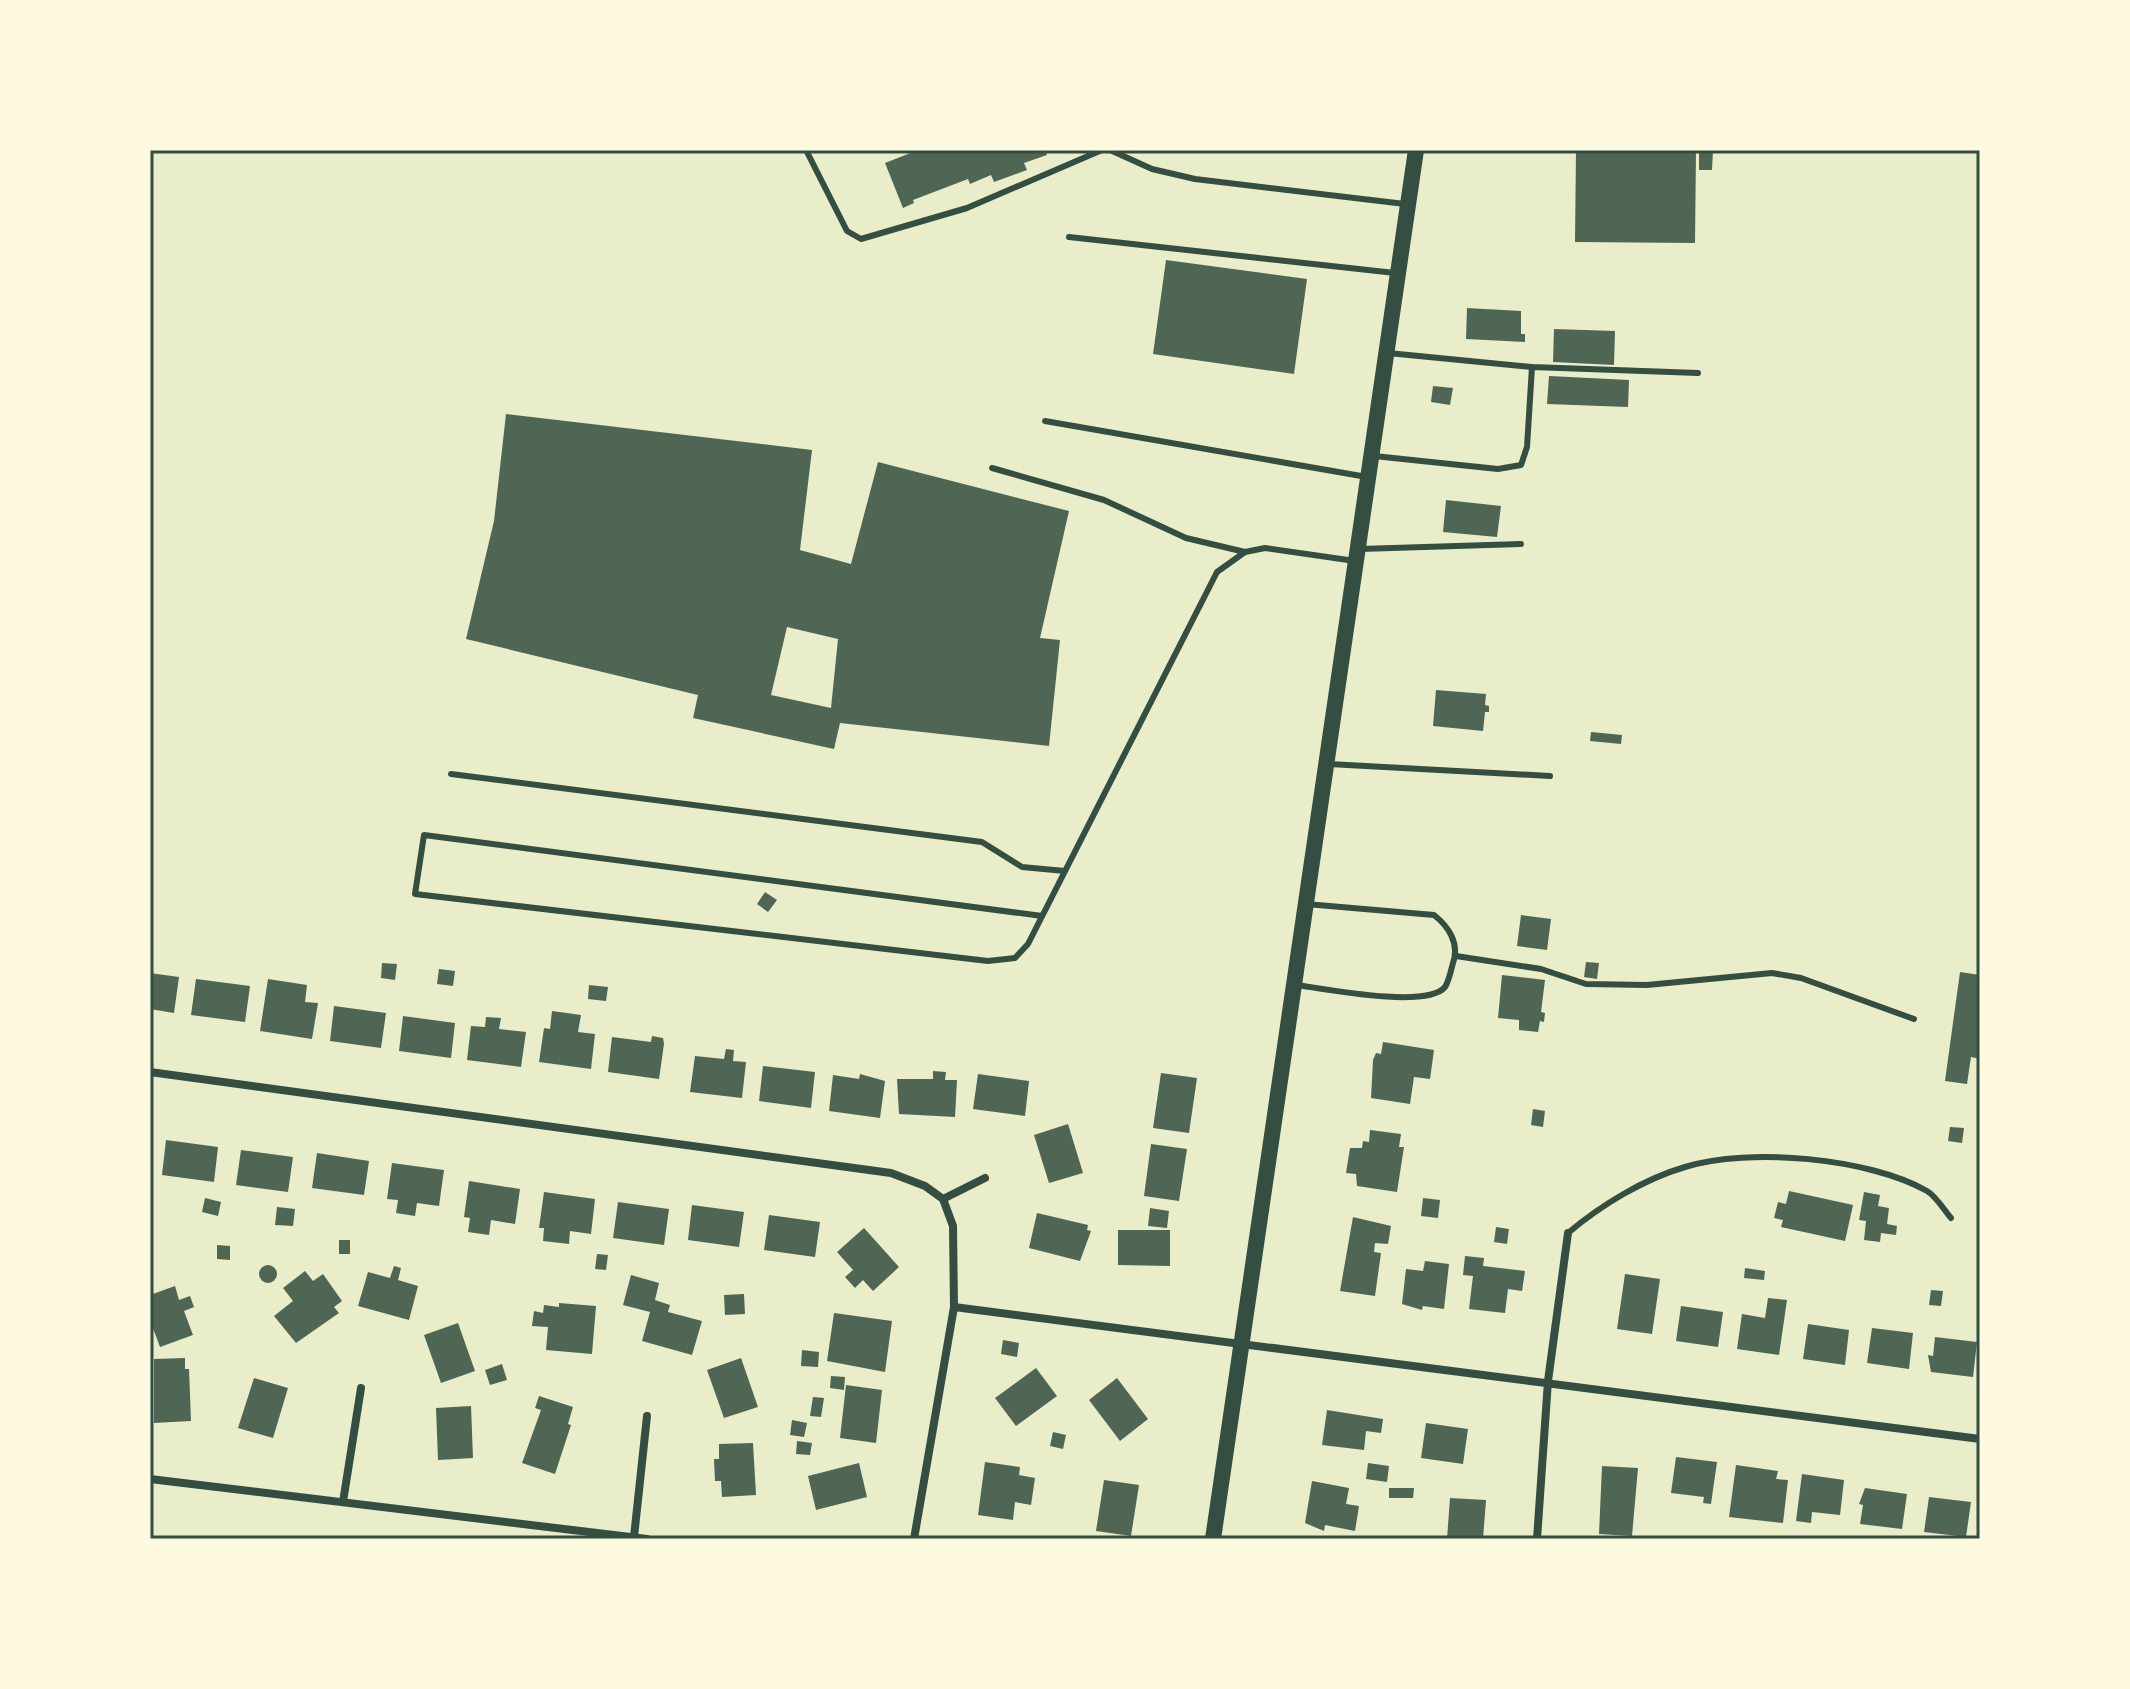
<svg xmlns="http://www.w3.org/2000/svg" width="2130" height="1689" font-family="'Space Grotesk',sans-serif">
<rect width="100%" height="100%" fill="#e9edc9"/>
<path fill="#4f6655" fill-rule="evenodd" d="M918 150H1045L1047 155 1024 163 1027 170 994 182 991 175 970 184 968 179 913 200 914 203 903 208 885 163Z
M1576 150H1696L1695 243 1575 242Z
M1699 150H1713L1712 170H1699Z
M1166 260 1307 279 1294 374 1153 354Z
M1467 308 1521 311V334H1525V342L1466 339Z
M1554 329 1615 331 1614 365 1553 362Z
M1549 376 1629 380 1628 407 1547 404Z
M1433 386 1453 388 1450 405 1431 402Z
M506 414 812 450 800 550 851 564 878 462 1069 511 1040 638 1060 640 1049 746 840 723 834 749 693 718 698 695 466 639 494 521ZM787 627 838 639 831 708 771 695Z
M1446 500 1501 506 1497 537 1443 532Z
M1436 690 1486 694 1485 705 1489 706V712H1485L1483 731 1433 726Z
M1591 732 1622 735 1621 744 1590 741Z
M765 892 777 900 768 912 757 904Z
M1521 915 1551 919 1547 950 1517 946Z
M1586 962 1599 963 1597 979 1584 977Z
M382 963 397 964 395 980 381 978Z
M439 969 455 971 453 986 437 984Z
M1960 972 1980 975V1059L1971 1057 1967 1084 1945 1081Z
M150 973 179 977 174 1013 150 1009Z
M1502 975 1545 980 1541 1012 1545 1013 1544 1022 1540 1021 1538 1032 1519 1030V1020L1498 1018Z
M196 979 250 986 245 1022 191 1015Z
M268 979 307 985 305 1002 318 1003 312 1039 260 1031Z
M589 985 608 987 606 1001 588 999Z
M334 1006 386 1013 381 1048 330 1041Z
M552 1011 581 1015 578 1032 595 1034 591 1069 539 1062 544 1028 550 1029Z
M403 1016 455 1023 451 1058 399 1051Z
M486 1017 501 1018 499 1029 526 1032 521 1067 467 1060 471 1026 485 1027Z
M652 1036 663 1038 664 1044 659 1079 608 1072 612 1037 651 1042Z
M1383 1042 1434 1050 1430 1079 1414 1077 1410 1104 1371 1098 1373 1060 1376 1053 1381 1054Z
M726 1049 734 1050 733 1061 746 1062 742 1098 690 1092 695 1056 724 1059Z
M763 1066 815 1072 811 1108 759 1101Z
M933 1071 946 1072 945 1080H957L955 1117 899 1114 897 1079H933Z
M1161 1073 1197 1078 1189 1133 1153 1128Z
M860 1074 885 1081 880 1118 829 1111 833 1075 859 1079Z
M978 1074 1029 1081 1025 1116 973 1109Z
M1533 1109 1545 1111 1543 1127 1531 1125Z
M1068 1124 1083 1173 1049 1183 1034 1135Z
M1950 1127 1964 1128 1962 1143 1948 1141Z
M1370 1130 1401 1134 1399 1147H1404L1397 1192 1357 1186 1356 1174 1346 1173 1350 1148H1362L1363 1141 1369 1142Z
M166 1140 218 1147 214 1182 162 1175Z
M1151 1144 1187 1149 1179 1201 1144 1196Z
M241 1150 293 1157 288 1192 236 1185Z
M317 1153 369 1161 364 1195 312 1188Z
M392 1163 444 1170 439 1206 417 1203 415 1216 396 1213 398 1200 387 1199Z
M469 1181 520 1189 515 1224 491 1220 489 1235 468 1232 470 1218 464 1217Z
M1789 1191 1853 1205 1845 1241 1781 1227 1783 1220 1774 1218 1778 1202 1786 1204Z
M544 1192 595 1199 591 1234 570 1231 569 1244 543 1241 544 1228H539Z
M1864 1192 1880 1195 1878 1206 1889 1208 1887 1224 1897 1226 1896 1235 1881 1233 1880 1242 1864 1240 1866 1221 1859 1220Z
M205 1198 221 1202 218 1216 202 1212Z
M1423 1198 1440 1200 1438 1218 1421 1216Z
M618 1202 669 1209 664 1245 613 1238Z
M692 1205 744 1212 739 1247 688 1240Z
M277 1207 295 1209 293 1226 275 1225Z
M1150 1208 1169 1211 1167 1228 1148 1226Z
M1037 1213 1088 1225 1087 1230 1091 1231 1080 1261 1029 1248Z
M769 1215 820 1222 815 1257 764 1250Z
M1353 1217 1391 1226 1388 1244 1375 1243 1374 1252 1381 1253 1375 1296 1340 1291Z
M1496 1227 1509 1229 1507 1244 1494 1242Z
M864 1228 899 1267 873 1291 863 1280 855 1288 845 1277 853 1270 837 1252Z
M1118 1230H1170V1266L1118 1265Z
M339 1240H350V1254H339Z
M217 1245 230 1246V1260L217 1259Z
M597 1254 608 1255 606 1270 595 1269Z
M1465 1256 1484 1258 1483 1266 1525 1271 1522 1291 1508 1289 1505 1313 1469 1309 1473 1276 1463 1275Z
M1425 1261 1449 1264 1444 1309 1423 1306 1422 1310 1402 1304 1406 1269 1423 1271Z
M259 1274a9 9 0 1 1 18 0a9 9 0 1 1-18 0Z
M394 1266 401 1268 398 1280 418 1286 409 1320 358 1306 368 1272 390 1278Z
M1745 1268 1765 1271 1764 1280 1744 1278Z
M305 1271 313 1281 323 1274 342 1301 334 1307 339 1313 296 1343 274 1316 293 1301 283 1288Z
M1625 1274 1660 1279 1652 1334 1617 1329Z
M631 1275 659 1283 655 1300 670 1305 668 1312 702 1321 692 1355 642 1341 650 1312 623 1305Z
M175 1286 179 1300 190 1296 194 1307 184 1311 193 1335 160 1347 150 1320V1295Z
M1931 1290 1943 1291 1941 1306 1929 1305Z
M744 1294 745 1314 725 1315 724 1295Z
M1768 1298 1787 1300 1779 1355 1737 1349 1742 1314 1765 1318Z
M559 1303 596 1306 592 1354 546 1350 548 1327 532 1326 534 1311 543 1313 544 1305 559 1307Z
M1681 1306 1723 1312 1718 1347 1676 1341Z
M834 1313 892 1321 885 1372 827 1361Z
M458 1323 475 1371 441 1383 424 1335Z
M1808 1324 1849 1330 1845 1365 1803 1359Z
M1872 1328 1913 1333 1909 1369 1867 1363Z
M1935 1337 1977 1342 1973 1377 1931 1372 1928 1355 1933 1356Z
M1003 1340 1019 1343 1017 1357 1001 1354Z
M802 1350 819 1352 818 1367 801 1366Z
M185 1358V1369H189L191 1421 154 1423V1359Z
M741 1358 758 1407 724 1418 707 1370Z
M502 1364 507 1380 490 1385 485 1370Z
M1036 1368 1057 1396 1016 1426 995 1398Z
M831 1376 845 1377 844 1390 830 1388Z
M254 1378 288 1388 273 1438 238 1428Z
M1117 1378 1148 1419 1120 1441 1089 1400Z
M846 1385 882 1390 876 1443 840 1438Z
M539 1396 573 1407 568 1424 571 1425 555 1474 522 1463 541 1410 535 1408Z
M813 1397 824 1398 821 1417 810 1416Z
M471 1406 473 1458 438 1460 436 1408Z
M1327 1410 1383 1419 1381 1433 1366 1431 1364 1450 1322 1445Z
M792 1420 807 1423 804 1437 790 1435Z
M1426 1423 1468 1429 1463 1464 1421 1458Z
M1053 1432 1066 1435 1063 1449 1050 1446Z
M797 1441 812 1443 810 1455 796 1454Z
M753 1443 756 1495 722 1497 721 1481H715L714 1459H719V1444Z
M1676 1457 1717 1462 1711 1504 1703 1503 1704 1497 1671 1493Z
M985 1462 1020 1467 1019 1475 1035 1478 1031 1505 1015 1502 1013 1520 978 1515Z
M859 1463 867 1497 816 1510 808 1476Z
M1368 1463 1389 1466 1387 1482 1366 1479Z
M1736 1465 1778 1471 1776 1479 1788 1480 1783 1523 1729 1517Z
M1602 1466 1638 1468 1632 1536 1599 1534Z
M1802 1474 1844 1480 1840 1515 1812 1512 1811 1523 1796 1521Z
M1104 1480 1139 1485 1131 1536 1096 1531Z
M1312 1481 1349 1488 1346 1504 1359 1506 1355 1531 1325 1525 1324 1531 1305 1523Z
M1389 1488H1414L1413 1498H1389Z
M1865 1488 1907 1494 1902 1529 1860 1524 1863 1505 1859 1504Z
M1929 1497 1971 1502 1966 1537 1924 1532Z
M1450 1498 1486 1500 1483 1539H1447Z"/>
<g fill="none" stroke-linecap="round" stroke-linejoin="round">
<path stroke="#344e41" stroke-width="6" d="M806 150 847 231 861 239 967 208 1102 150
M1110 150 1152 169 1195 179 1405 204
M1069 237 1395 273
M1532 367 1698 373
M1045 421 1367 477
M1374 456 1498 469 1521 465 1527 447 1532 367 1388 353
M992 468 1104 500 1186 538 1245 552
M1360 549 1521 544
M1329 764 1550 776
M451 774 982 842 1022 867 1065 871
M1042 916 424 835 415 894 988 961 1015 958 1028 944 1217 572 1245 552 1265 548 1355 561
M1456 956 1541 969 1586 984 1647 985 1772 973 1801 978 1914 1019
M1297 985C1325 989 1427 1009 1445 987 1449 981 1451 970 1453 963 1460 943 1448 926 1434 915L1306 904
M1568 1233C1601 1205 1644 1179 1685 1167 1749 1147 1869 1158 1927 1191 1936 1196 1944 1210 1951 1218"/>
<path stroke="#344e41" stroke-width="8" d="M150 1072 891 1173 925 1186 943 1199 985 1178
M954 1307 1980 1439
M150 1479 647 1539
M343 1502 361 1388
M634 1537 647 1416
M914 1539 954 1307 953 1226 943 1199
M1537 1539 1548 1381 1568 1233"/>
<path stroke="#344e41" stroke-width="16" d="M1213 1539 1416 150"/>
</g>
<rect width="2130" height="1689" fill="none" stroke="#fefae0" stroke-width="304"/>
<rect x="152" y="152" width="1826" height="1385" fill="none" stroke="#344e41" stroke-width="3"/>
</svg>
